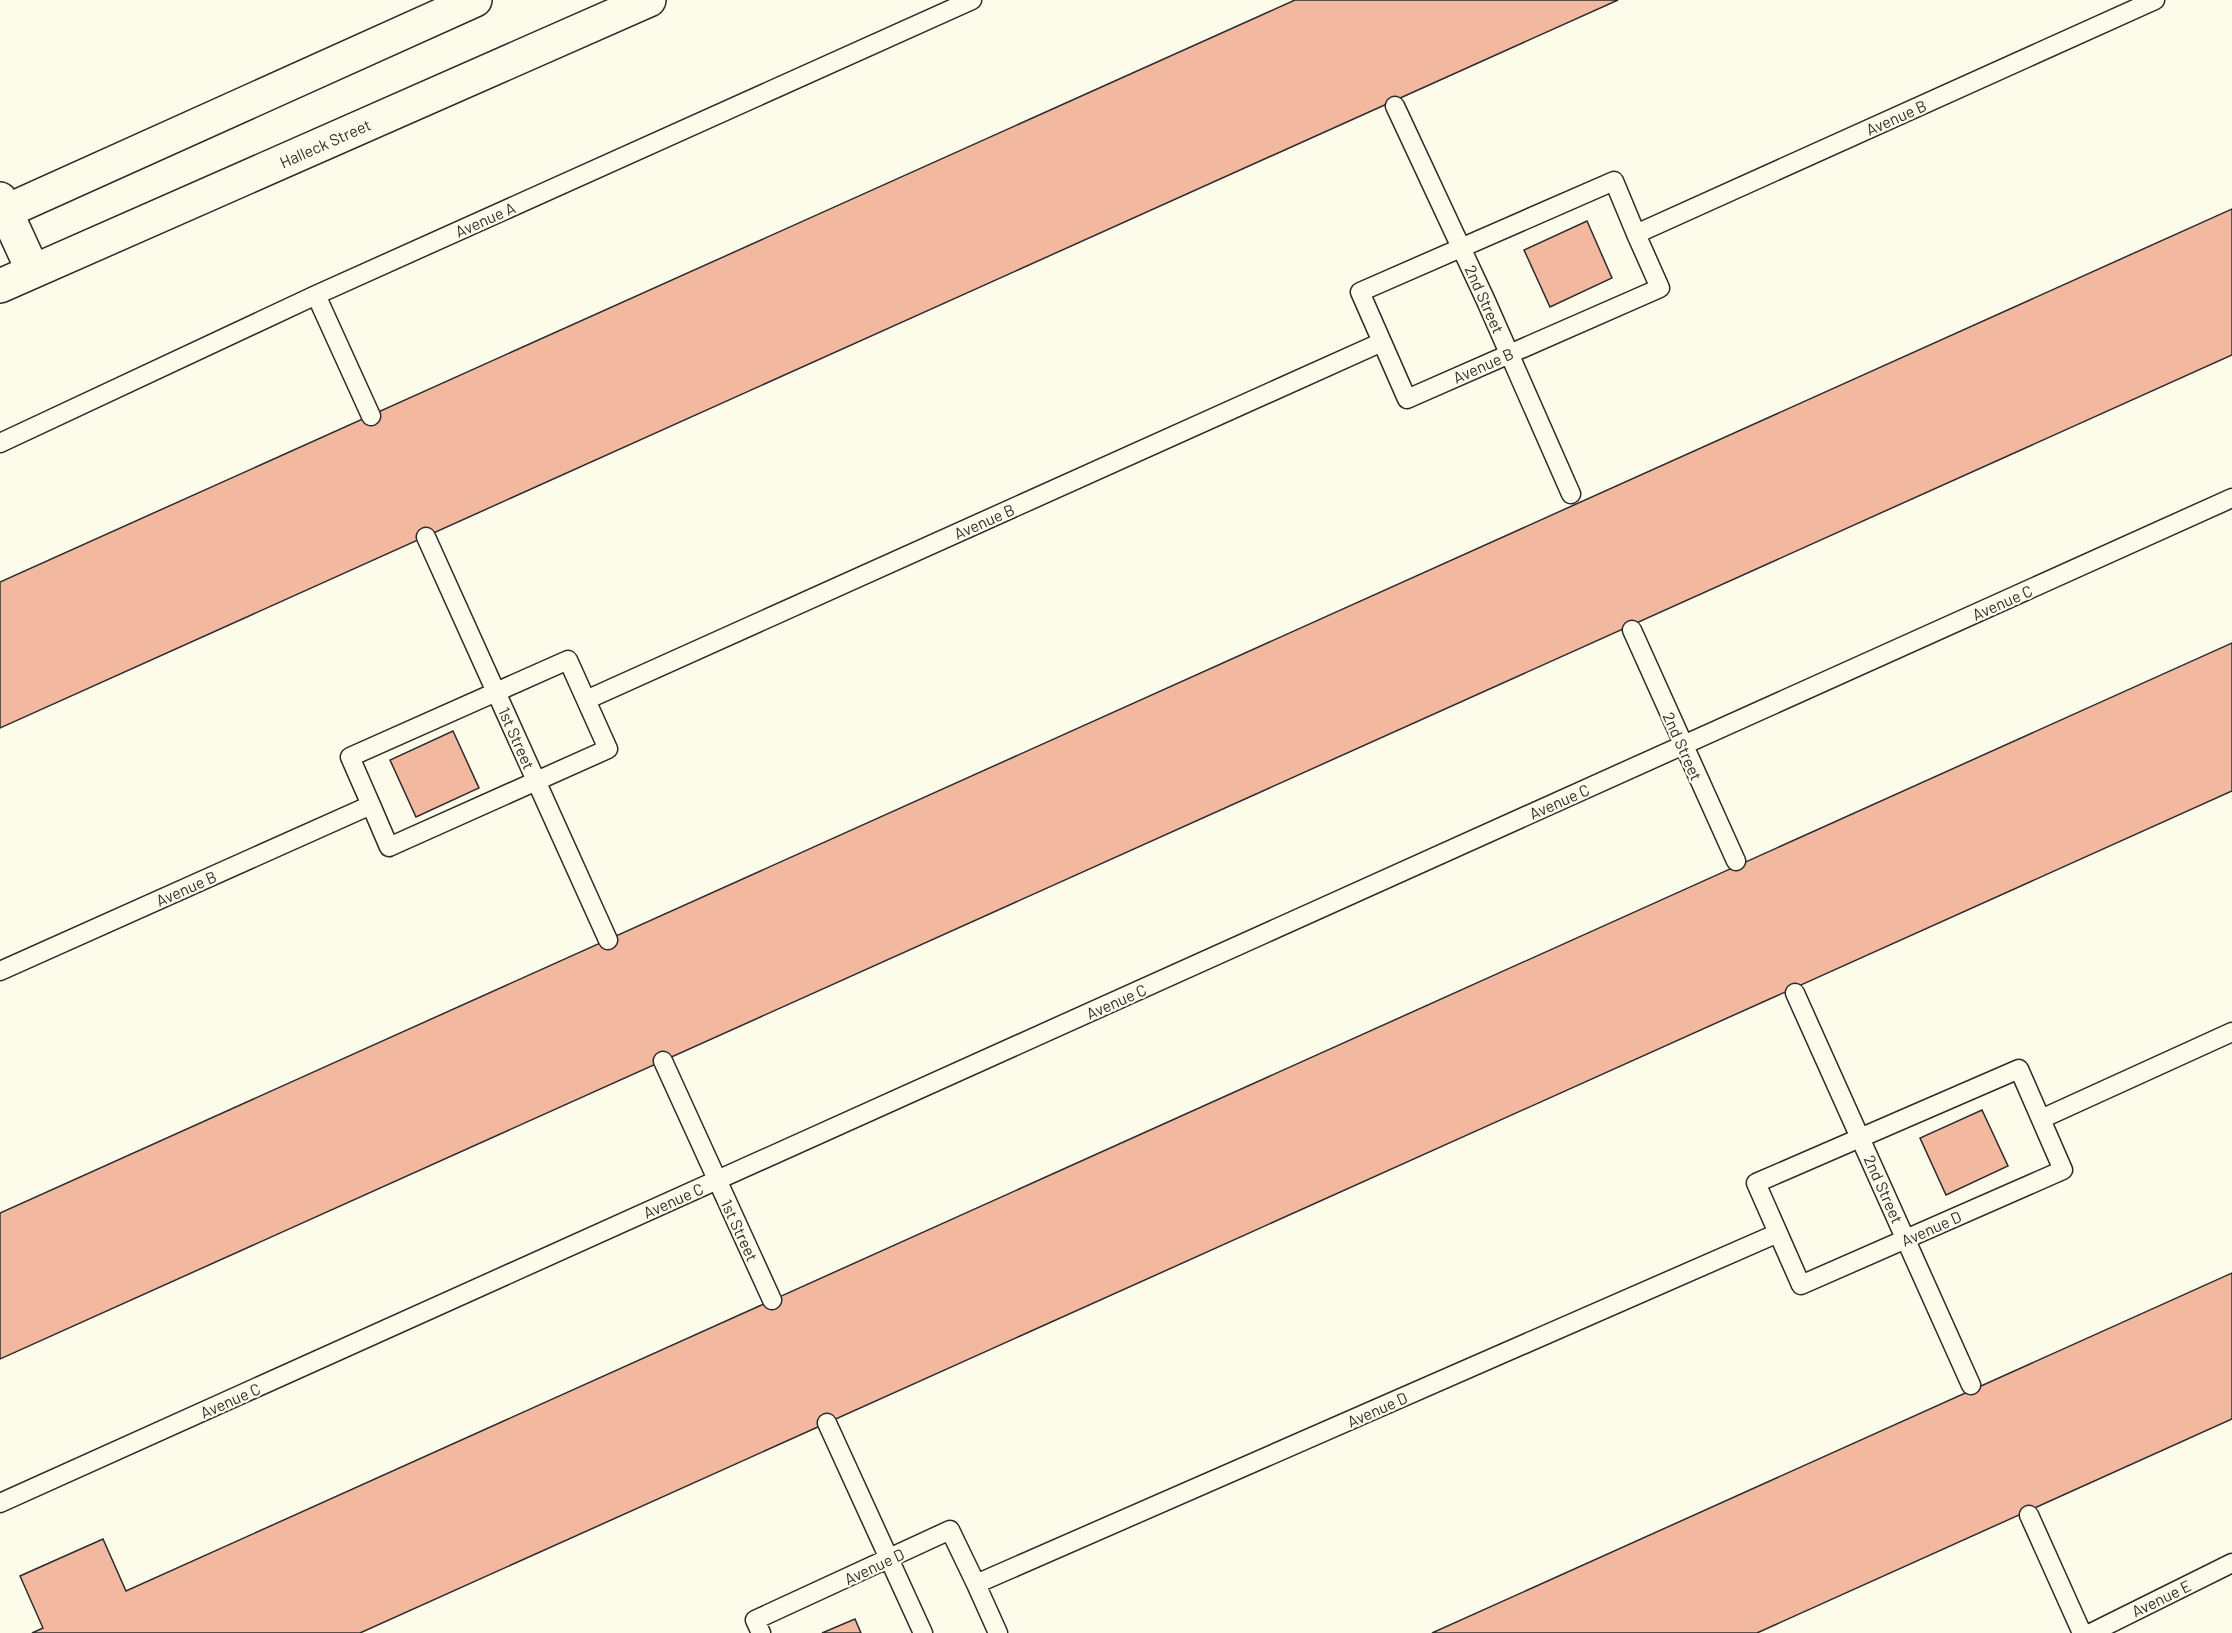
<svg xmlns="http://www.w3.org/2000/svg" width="2232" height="1633" font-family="Barlow,sans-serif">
<rect width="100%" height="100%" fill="#fdfbea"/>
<path fill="#f2b8a0" stroke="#2b2b2b" stroke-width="1.5" d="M1295 0H1618L0 728V582Z
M2232 209V355L0 1359V1213Z
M1587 221 1612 278 1550 307 1524 250Z
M2232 643V791L360 1633H32L43 1628 20 1576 103 1539 126 1591Z
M453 731 479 788 416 817 390 760Z
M1982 1110 2008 1166 1946 1195 1920 1138Z
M2232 1273V1419L1757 1633H1432Z
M855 1619 861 1633H822Z"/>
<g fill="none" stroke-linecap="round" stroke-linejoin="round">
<defs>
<path id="lane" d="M1395 106 1486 301 1571 494
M316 295 371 416
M1382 342 1407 399 1660 288 1636 234
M0 443 316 295 972 0
M426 537 608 940
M1632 630 1736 861
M371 805 389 847 608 749 586 700
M0 971 371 805 350 757 568 660 586 700 1382 342 1360 292 1614 181 1636 234 2155 0
M1795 993 1971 1385
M663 1061 772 1300
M2019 1069 2063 1170 1801 1285 1756 1183Z
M2041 1119 2232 1032
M827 1423 923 1633
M0 1503 2232 498
M2029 1515 2082 1633
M976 1584 998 1633
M761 1633 755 1620 950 1530 976 1584 1778 1233
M2091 1633 2232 1563"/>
<path id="secondary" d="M0 199 33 271
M0 214 475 0
M0 286 649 0"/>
</defs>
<use href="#lane" stroke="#2b2b2b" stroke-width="21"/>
<use href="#secondary" stroke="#2b2b2b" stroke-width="36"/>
<use href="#lane" stroke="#fdfbea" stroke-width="18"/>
<use href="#secondary" stroke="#fdfbea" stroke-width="33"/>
</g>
<g text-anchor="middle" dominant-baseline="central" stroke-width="4.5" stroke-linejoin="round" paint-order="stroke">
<g font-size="16" fill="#2b2b2b" stroke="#fdfbea">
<text transform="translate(1896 117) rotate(-24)">Avenue B</text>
<text transform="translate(325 143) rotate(-24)">Halleck Street</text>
<text transform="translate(485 219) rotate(-24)">Avenue A</text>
<text transform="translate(1485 299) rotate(66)">2nd Street</text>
<text transform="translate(1483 365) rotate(-24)">Avenue B</text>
<text transform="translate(984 521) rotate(-24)">Avenue B</text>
<text transform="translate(2002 602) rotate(-24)">Avenue C</text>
<text transform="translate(517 738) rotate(66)">1st Street</text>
<text transform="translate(1683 746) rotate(66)">2nd Street</text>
<text transform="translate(1559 801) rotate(-24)">Avenue C</text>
<text transform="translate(186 888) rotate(-24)">Avenue B</text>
<text transform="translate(1116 1001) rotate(-24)">Avenue C</text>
<text transform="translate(1884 1189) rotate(66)">2nd Street</text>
<text transform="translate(673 1200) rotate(-24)">Avenue C</text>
<text transform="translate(1931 1228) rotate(-24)">Avenue D</text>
<text transform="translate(740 1230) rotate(65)">1st Street</text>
<text transform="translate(230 1400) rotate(-24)">Avenue C</text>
<text transform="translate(1377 1409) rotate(-24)">Avenue D</text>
<text transform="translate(874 1566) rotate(-25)">Avenue D</text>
<text transform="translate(2161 1598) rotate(-26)">Avenue E</text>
</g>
</g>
</svg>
